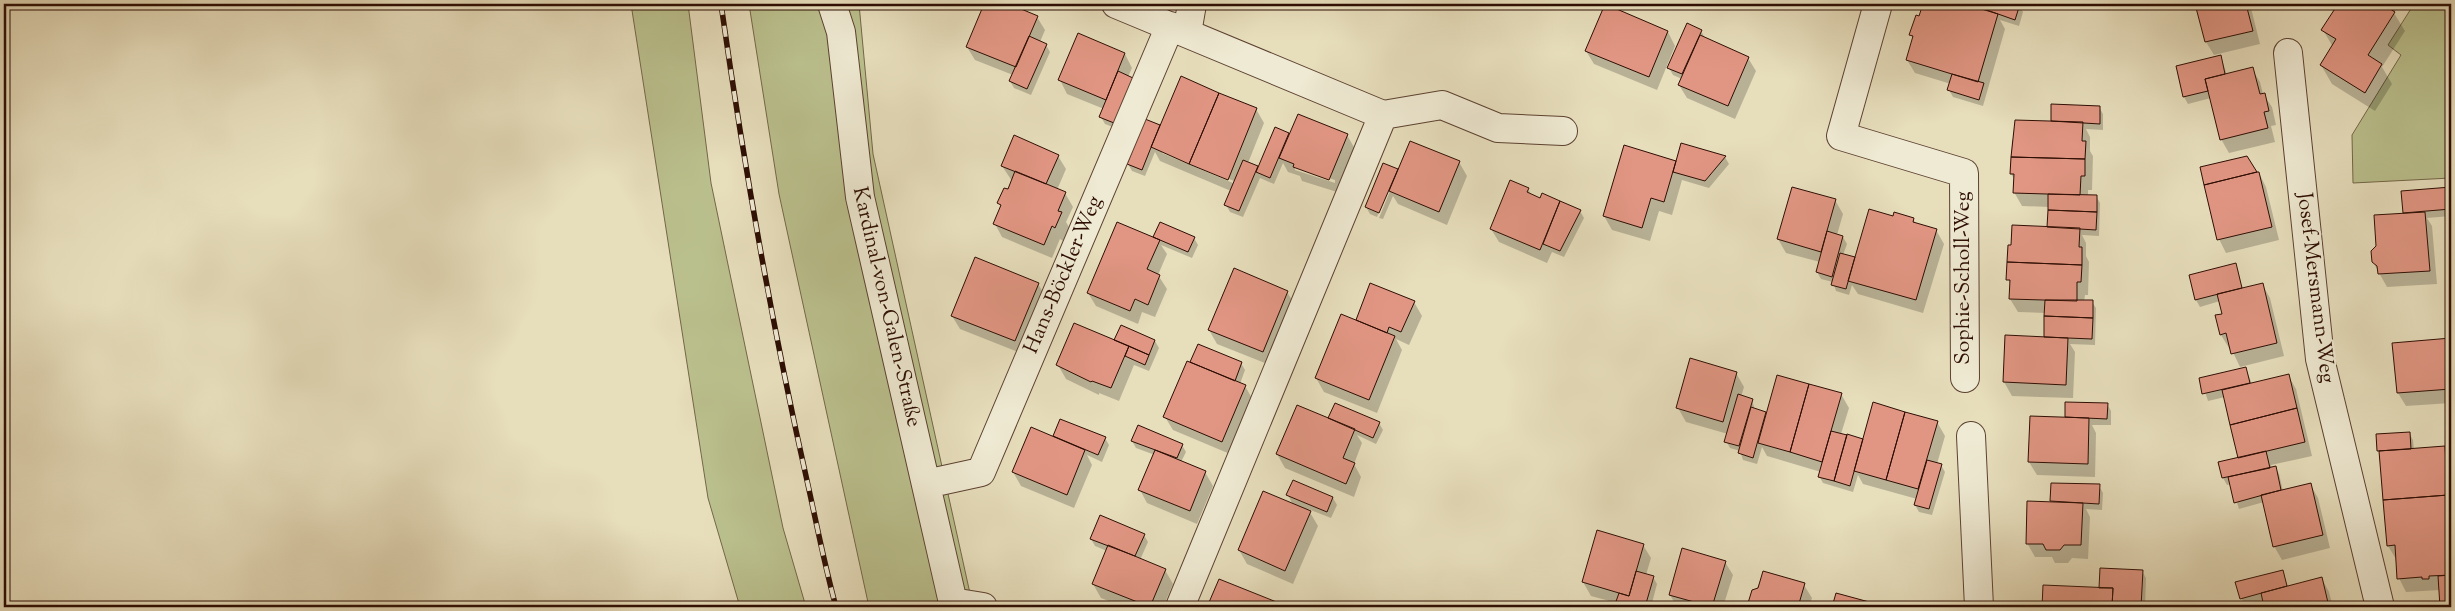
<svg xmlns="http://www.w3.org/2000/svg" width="2455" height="611" font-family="'Sorts Mill Goudy',serif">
<rect width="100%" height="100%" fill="#e7debc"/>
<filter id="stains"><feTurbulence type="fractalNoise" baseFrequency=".004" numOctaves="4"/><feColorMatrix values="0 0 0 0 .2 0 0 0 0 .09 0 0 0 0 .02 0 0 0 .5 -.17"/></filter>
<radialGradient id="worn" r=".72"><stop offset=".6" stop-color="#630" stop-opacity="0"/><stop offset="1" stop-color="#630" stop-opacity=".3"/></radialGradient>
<path fill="#bac08d" stroke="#746648" d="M631 4H688L711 183 783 528 806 607H740L708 498Z
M749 4H859L873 154 973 607H869L779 194Z
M2414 4H2451V178L2353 183 2352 135 2401 55 2388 45Z"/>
<path fill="#0003" fill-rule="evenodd" d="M985 4H1006L1037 17 1045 30 1040 42 1046 45 1050 52 1031 95 1014 88 1010 81 1013 75 975 60 967 47Z
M1924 4H1960L1986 12 1987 4H2016L2019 5 2023 12 2019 26 2000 20 2005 29 1983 106 1953 97 1949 90 1951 84 1915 73 1907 60 1913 39 1911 34Z
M2197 4H2250L2260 44 2214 55 2206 42Z
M2339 4H2400L2394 13 2405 31 2382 67 2392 84 2375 111 2332 84 2321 65 2333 47 2323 30Z
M1701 31 1705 38 1748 58 1756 71 1735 119 1687 98 1679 85 1682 79 1673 75 1669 68Z
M1668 32 1675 46 1657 90 1594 64 1586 51Z
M1079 35 1125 54 1132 68 1128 77 1136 86 1118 129 1105 124 1101 117 1104 109 1067 94 1060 80Z
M2221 57 2227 75 2252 69 2260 82 2263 94 2272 107 2276 125 2271 126 2275 142 2229 153 2221 139 2211 98 2188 104 2184 97 2177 67Z
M2099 107 2103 114V130L2086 129 2090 137V151L2093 156 2092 190H2088V196H2096L2100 203 2099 236 2082 235 2086 243V256L2089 262 2088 295H2085L2084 302H2092L2096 308 2095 345 2070 344 2075 352 2073 398 2012 396 2004 382 2006 337 2046 338V313L2018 312 2010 299 2011 285 2008 279 2012 246 2049 228V207L2022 206 2014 192 2015 180 2011 174 2012 140 2053 122 2052 121Z
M1256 109 1264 123 1248 163 1259 167 1288 134 1290 136 1347 135 1355 149 1337 192 1302 181 1300 176 1288 172 1283 163 1274 184 1260 178 1243 217 1230 212 1226 205 1231 191 1160 161 1155 152 1145 176 1132 171 1128 164 1159 126 1160 128ZM1162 151 1234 181 1233 183 1162 153ZM1295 167 1335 180V183L1295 170Z
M1682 144 1725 157 1729 164 1709 188 1682 180 1672 215 1659 211 1650 241 1612 230 1604 216 1625 147 1677 162Z
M1058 156 1066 169 1057 190 1065 193 1073 207 1066 222 1069 227 1063 241 1060 239 1052 258 1002 237 995 224 1001 207 999 203 1012 181 1002 166Z
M1459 162 1467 176 1447 225 1398 204 1393 196 1383 219 1379 218 1390 191 1388 189 1377 217 1370 214 1366 207 1384 164 1399 170Z
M2259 173 2266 187 2279 240 2226 253 2219 239Z
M1528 189 1532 196 1541 199 1542 194 1580 211 1584 218 1564 257 1552 252 1547 263 1499 242 1491 229Z
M2450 189 2451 216 2427 218 2432 226 2437 284 2387 287 2373 262 2377 246 2406 214 2405 212Z
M1835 200 1843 214 1837 235 1843 237 1847 244 1843 255 1855 261 1894 217 1913 219 1916 224 1936 230 1944 244 1923 313 1858 294 1852 285 1849 295 1836 291 1833 282 1821 279 1817 272 1820 262 1786 253 1778 239Z
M1155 237 1194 238 1198 245 1192 258 1161 245 1167 254 1158 275 1167 289 1155 317 1142 312 1138 324 1096 306 1088 293 1156 240Z
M2235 265 2243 289 2262 284 2270 298 2284 356 2240 367 2231 348H2229L2221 335 2217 316 2223 315 2220 301 2200 307 2196 300 2190 276Z
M1038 284 1046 297 1023 354 960 329 952 316Z
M1371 285 1414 302 1422 316 1409 345 1396 339 1402 350 1377 413 1324 392 1316 378 1356 322Z
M1287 292 1295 305 1270 365 1217 344 1209 330Z
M1121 327 1155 341 1159 348 1149 371 1134 365 1119 401 1099 393V395L1066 379 1058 365 1115 342Z
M2451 339V403L2406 406 2398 393 2394 344Z
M1199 346 1241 363 1245 370 1240 384 1245 386 1253 400 1230 454 1173 430 1165 417Z
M2246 369 2252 384 2288 375 2296 389 2312 456 2271 465 2272 468 2275 467 2279 474 2283 491 2310 484 2318 498 2330 548 2282 560 2274 546 2264 502 2239 509 2231 484 2227 485 2223 478 2220 463 2240 459 2225 397 2208 401 2201 379Z
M1736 373 1744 387 1741 397 1752 400 1755 410 1767 415 1841 394 1849 408 1841 434 1862 440 1937 422 1945 436 1937 464 1941 465 1945 472 1932 515 1919 512 1915 505 1917 499 1863 484 1858 475 1853 492 1823 483 1819 476 1821 472 1767 456 1762 447 1757 464 1743 460 1740 451 1730 448 1726 441 1728 434 1686 422 1678 408Z
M2067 403 2107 404 2111 411V425H2092L2096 433 2095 477 2037 475 2029 462 2066 419Z
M1329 420 1379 423 1383 430 1376 444 1357 435 1362 443 1354 464 1361 477 1354 497 1285 468 1277 454Z
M2409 433 2413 440 2414 450 2444 448 2451 460V607H2441L2440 590 2406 592 2399 578 2396 559 2388 546 2381 455 2379 451Z
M1054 436 1105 438 1109 445 1102 462 1087 455 1092 465 1074 508 1021 486 1013 472 1056 439Z
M1132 441 1182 445 1186 452 1181 462 1205 472 1213 486 1197 524 1147 503 1140 490 1155 455 1136 448Z
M1293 482 1333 498 1337 505 1331 518 1308 509 1318 526 1293 584 1247 564 1239 550 1293 505 1288 495Z
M2099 486 2103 493 2102 510 2086 509 2090 517 2088 559 2072 558 2068 563H2055L2052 557H2035L2027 543 2053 503 2052 501Z
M1144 535 1148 542 1140 560 1165 570 1173 584 1163 607H1124L1101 598 1093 584 1107 551 1095 546 1091 539Z
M1643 545 1651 558 1646 575 1653 577 1657 584 1651 607H1616L1617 603 1591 596 1583 582Z
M1725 562 1733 575 1723 607H1677L1670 595Z
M2142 571 2146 578 2145 607H2044V587L2100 589Z
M2283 572 2288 587 2322 579 2329 592 2333 607H2265L2264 600 2245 605 2241 598Z
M1764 573 1804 585 1812 598 1809 607H1752L1750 603Z
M1220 580 1283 606 1284 607H1209Z
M1837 594 1883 607H1833Z"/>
<path fill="#e19683" stroke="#2d0d03" d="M984 4H1009L1038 16 1016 67 966 47Z
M1605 4 1668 31 1649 77 1585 51Z
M1923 4H1965L1998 14 1978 82 1906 60 1913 36 1909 35 1916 15 1919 16Z
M1985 4H2020L2015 20 1984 9Z
M2195 4H2246L2253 31 2205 42Z
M2338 4H2382L2395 12 2368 55 2382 64 2365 93 2320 65 2336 39 2321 30Z
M1687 23 1702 30 1682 74 1667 68Z
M1078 33 1125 53 1106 100 1058 80Z
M1700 35 1749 57 1728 106 1678 85Z
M1029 36 1047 44 1027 89 1009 81Z
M2221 55 2225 74 2205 79 2208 91 2183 97 2176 66Z
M2253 67 2260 94 2265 93 2269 111 2264 112 2268 128 2220 140 2205 79Z
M1118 71 1133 78 1114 123 1099 117Z
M1952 74 1984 83 1979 100 1947 90Z
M1181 76 1219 93 1189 164 1151 147Z
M1219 93 1257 108 1228 180 1189 164Z
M2051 104 2100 106V124L2051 121Z
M1298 114 1348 134 1329 180 1293 167 1294 164 1279 158Z
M1145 119 1160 125 1142 170 1127 164Z
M2015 120 2083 122 2082 141H2086L2085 159 2011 157Z
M1275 127 1289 133 1270 178 1256 172Z
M1014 135 1059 155 1046 184 1001 166Z
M1410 141 1460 161 1439 212 1389 191Z
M1681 143 1726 156 1705 181 1673 172Z
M1624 145 1676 161 1664 202 1651 198 1642 228 1603 216Z
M2247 156 2257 172 2204 185 2200 167Z
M2011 157 2085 159V176H2081L2080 195 2013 193 2014 174H2010Z
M1243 160 1258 166 1239 211 1224 205Z
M1383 163 1398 169 1379 213 1365 207Z
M1015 171 1066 192 1058 211 1062 212 1055 228 1052 226 1044 245 993 224 1001 205 997 203 1004 188 1008 189Z
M2257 172H2259L2272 227 2217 240 2204 185Z
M1510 180 1529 188 1527 192 1540 198 1542 193 1560 201 1540 250 1490 229Z
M1792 187 1836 199 1821 252 1777 239Z
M2451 187V209L2403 213 2401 191Z
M2048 194 2097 195V212L2048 210Z
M1560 201 1581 210 1560 251 1543 244Z
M1869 209 1893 216 1894 212 1914 218 1913 222 1937 229 1916 300 1848 281Z
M2048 210 2097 212 2096 230 2047 227Z
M2425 212 2430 271 2378 274 2377 266 2372 262 2371 251 2376 246 2374 215Z
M1117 222 1160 240 1147 269 1160 275 1148 305 1135 299 1130 311 1087 293Z
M1160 222 1195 237 1188 252 1153 237Z
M2012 225 2080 228 2079 247H2082V265L2007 262 2008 245H2011Z
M1827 231 1843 236 1832 277 1816 272Z
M1840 253 1855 257 1846 289 1831 285Z
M975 257 1039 283 1015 341 951 316Z
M2007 262 2082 265 2081 282H2077V301L2009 299 2010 280H2006Z
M2236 263 2242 288 2195 300 2189 275Z
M1234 268 1288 291 1263 352 1208 330Z
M1370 283 1415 301 1401 332 1389 327 1387 333 1356 320Z
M2263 283 2277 343 2231 354 2226 333 2220 335 2215 315 2222 314 2217 294Z
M2045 300H2093V318L2044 316Z
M1341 314 1395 336 1369 400 1315 378Z
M2044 316 2093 318 2092 339 2044 337Z
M1074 323 1129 346 1111 388 1092 381 1091 382 1056 365Z
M1121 325 1155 340 1149 355 1114 340Z
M2005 335 2068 338 2066 385 2003 382Z
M2451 338V389L2397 393 2392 343Z
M1198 344 1242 362 1235 381 1190 362Z
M1129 346 1149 355 1145 365 1125 356Z
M1690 358 1737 372 1723 422 1676 408Z
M1187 361 1246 385 1222 442 1163 417Z
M2246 367 2250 383 2202 394 2199 378Z
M2289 374 2297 408 2230 425 2222 390Z
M1777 375 1809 384 1790 452 1758 443Z
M1809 384 1842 393 1822 462 1790 452Z
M1738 394 1753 399 1739 446 1724 442Z
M1873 402 1905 412 1886 480 1854 471Z
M2065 402 2108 403 2107 419 2065 417Z
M1335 403 1380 422 1373 438 1328 418Z
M1297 405 1355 429 1343 458 1355 463 1346 484 1276 454Z
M1751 407 1766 412 1753 458 1738 453Z
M2297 408 2305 442 2238 458 2230 425Z
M1905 412 1938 421 1918 489 1886 480Z
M2030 416 2089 418 2088 464 2028 462Z
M1060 419 1106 437 1098 455 1053 436Z
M1138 425 1183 444 1177 458 1131 441Z
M1031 427 1085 450 1067 495 1012 472Z
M1831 431 1847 435 1834 481 1818 477Z
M2410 432 2411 449 2377 451 2376 434Z
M1847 434 1863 439 1850 486 1834 481Z
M2445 446 2448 495 2383 500 2379 451Z
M1155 450 1206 471 1190 511 1138 490Z
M2266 451 2270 468 2222 478 2218 462Z
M1927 460 1942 464 1929 509 1914 505Z
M2276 466 2281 490 2234 503 2228 477Z
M1293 480 1333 497 1327 512 1286 495Z
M2051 483 2100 484 2099 504 2050 501Z
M2311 483 2323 535 2273 547 2261 495Z
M1263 491 1311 511 1285 571 1238 550Z
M2448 495 2451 575 2429 576V579H2422V577L2397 579 2395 545 2387 546 2383 500Z
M2027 501 2083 503 2081 545H2064L2060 550H2046L2043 544H2026Z
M1100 515 1145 534 1135 556 1090 539Z
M1597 530 1644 544 1629 596 1582 582Z
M1108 545 1166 569 1150 607 1092 584Z
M1682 548 1726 561 1712 607 1669 595Z
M2100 568 2143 570 2141 607 2112 606 2113 588H2099Z
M2283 570 2287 586 2240 599 2235 582Z
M1636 571 1654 576 1645 607H1614L1619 593 1629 596Z
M1763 571 1805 583 1798 607H1750L1748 603 1752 590 1758 588Z
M2451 575V607H2440L2438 576Z
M2322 577 2329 607H2264L2261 593Z
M1219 579 1284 605 1283 607H1207Z
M2043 585 2113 588 2112 607H2042Z
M1836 593 1884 606V607H1832Z"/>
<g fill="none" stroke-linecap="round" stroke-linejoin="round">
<defs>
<path id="minor" d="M832 4 841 32 860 197 954 607
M1116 4 1383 115 1442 105 1498 128 1563 131
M1878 4 1841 136 1964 173 1965 378
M1187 33 1192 4
M2288 53 2320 359 2380 607
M1971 436 1979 607
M926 484 981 472 1170 26
M952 602 983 607
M1180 607 1383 115"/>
</defs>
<use href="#minor" stroke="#5c4131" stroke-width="30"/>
<use href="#minor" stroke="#efead3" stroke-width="28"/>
<defs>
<path id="rail" d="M721 4C744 166 772 326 808 485 817 526 825 567 836 607"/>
</defs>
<use href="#rail" stroke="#2d0d03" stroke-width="5.5"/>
<use href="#rail" stroke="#efead3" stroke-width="4" stroke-dasharray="11" stroke-linecap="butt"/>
</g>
<g text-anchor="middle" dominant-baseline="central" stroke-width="4.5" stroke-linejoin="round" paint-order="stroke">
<g font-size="21" fill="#2d0d03" stroke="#efead3">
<text transform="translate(1064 275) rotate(-67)">Hans-Böckler-Weg</text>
<text transform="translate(1964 278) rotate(-90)">Sophie-Scholl-Weg</text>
<text transform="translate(2315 288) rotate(83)">Josef-Mersmann-Weg</text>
<text transform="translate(886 307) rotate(77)">Kardinal-von-Galen-Straße</text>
</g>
</g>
<rect width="2455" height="611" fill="none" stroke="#e7debc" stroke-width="20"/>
<rect x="5" y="5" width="2445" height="601" fill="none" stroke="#2d0d03" stroke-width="2.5"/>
<rect x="10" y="10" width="2435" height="591" fill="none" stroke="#2d0d03"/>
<rect width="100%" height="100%" filter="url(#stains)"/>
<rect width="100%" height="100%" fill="url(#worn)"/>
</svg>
